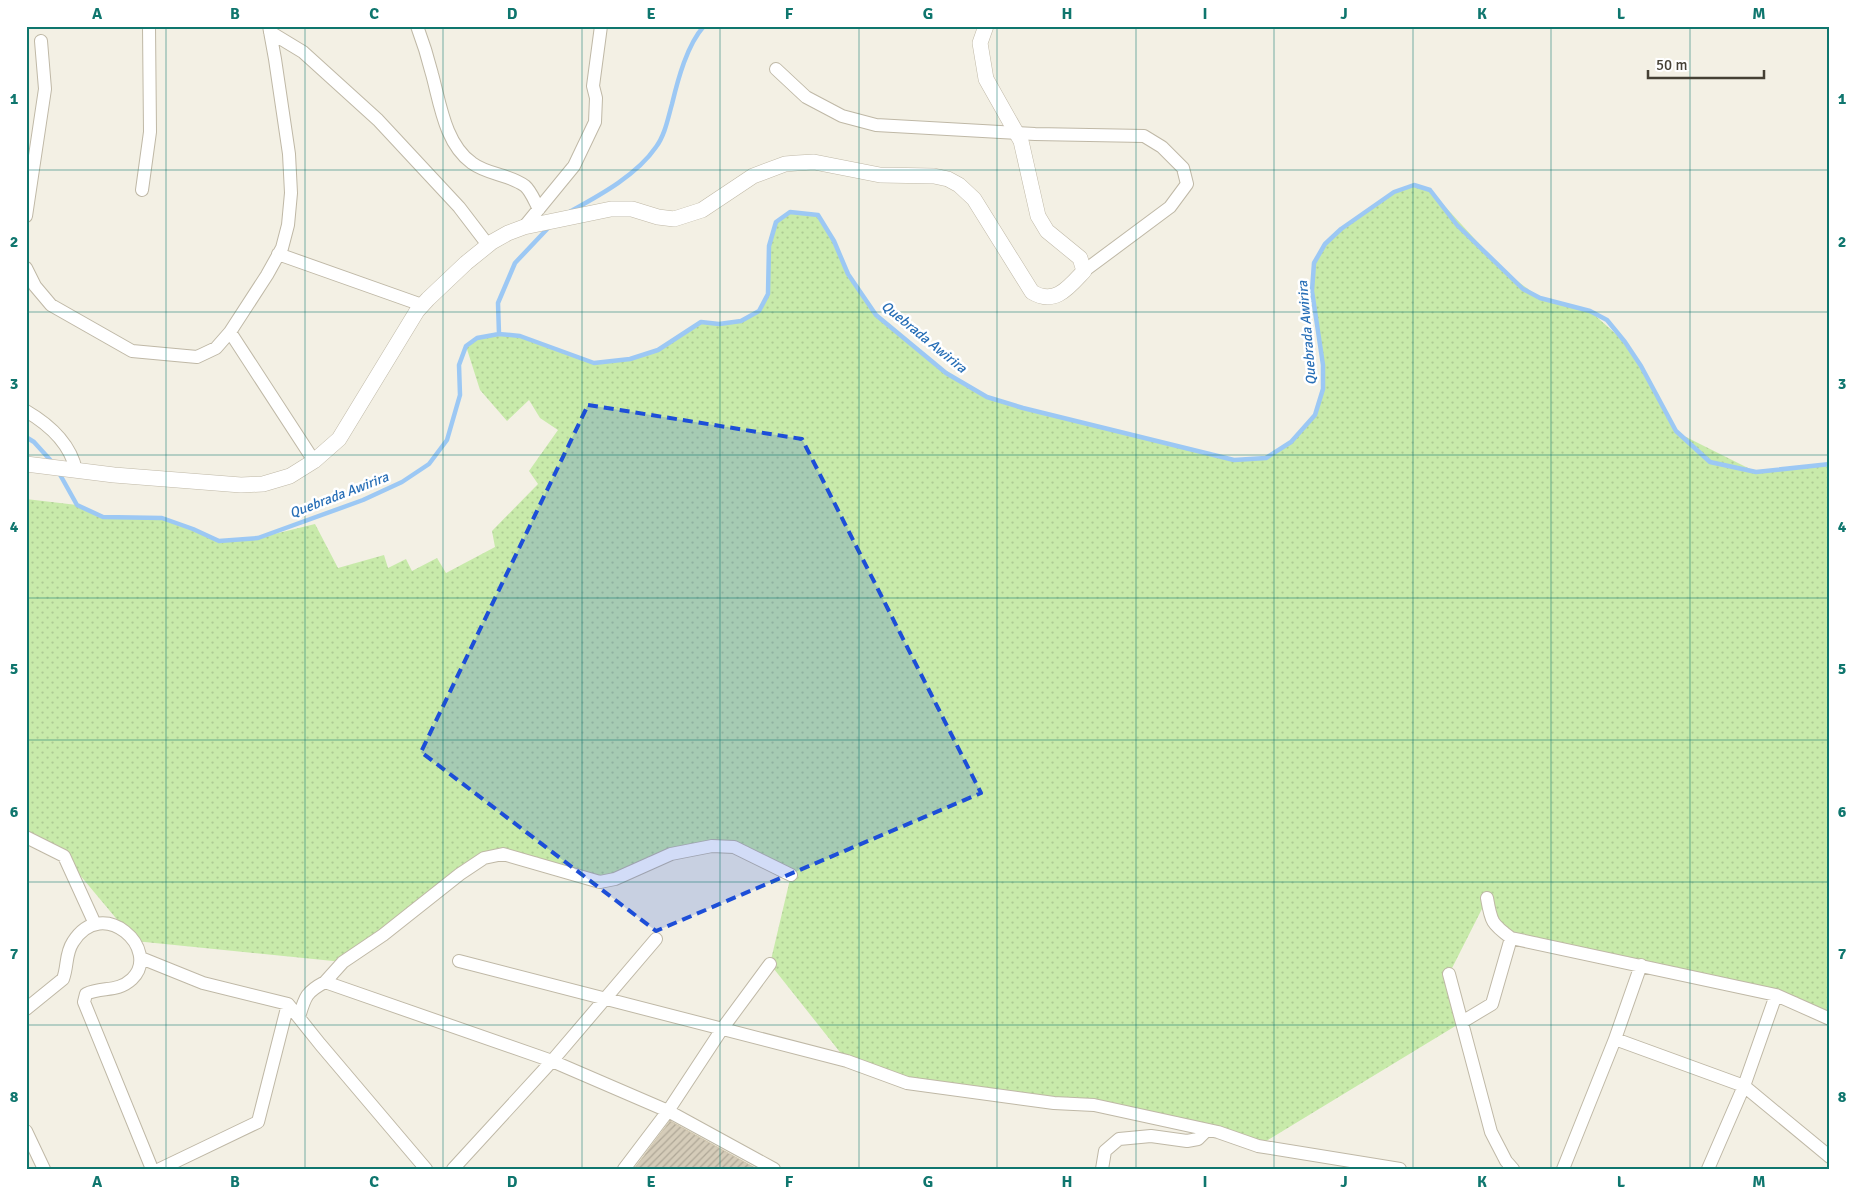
<svg xmlns="http://www.w3.org/2000/svg" width="1856" height="1195" font-family="Signika,sans-serif">
<defs>
<pattern id="grass-dots" width="8" height="8" patternUnits="userSpaceOnUse" patternTransform="scale(1.25)"><rect width="8" height="8" fill="#c8eaaa"/><path d="M2 2h.1M6 6h.1" fill="none" stroke="#adca93" stroke-width="1.8" stroke-linecap="round"/></pattern>
<pattern id="building-hatch" width="6" height="6" patternUnits="userSpaceOnUse" patternTransform="scale(1.25)"><rect width="6" height="6" fill="#d5ccb9"/><path d="M-1 1l2-2M0 6l6-6M5 7l2-2" fill="none" stroke="#afa797"/></pattern>
</defs>
<rect width="100%" height="100%" fill="#f3f0e4"/>
<path fill="url(#grass-dots)" d="M1414 185 1430 190 1505 272 1540 298 1590 311 1625 342 1641 366 1676 432 1756 472 1830 464V1019L1776 995 1511 938 1487 899 1449 974 1462 1022 1258 1146 1094 1105 907 1083 847 1061 770 964 791 875 734 847 712 846 615 879 503 854 484 858 343 962 135 941 64 856 26 837V499L77 505 103 517 162 518 219 541 258 538 315 524 338 568 384 555 388 568 406 559 412 571 437 558 446 573 495 547 492 531 538 484 529 471 558 430 540 418 529 400 507 421 480 390 466 346 477 338 499 334 520 336 594 363 630 359 658 350 701 322 719 324 741 321 759 311 767 294 769 246 776 222 790 212 818 215 834 241 848 274 876 315 946 373 987 397 1023 408 1234 460 1266 458 1291 442 1315 415 1323 389V365L1312 291 1314 263 1325 244 1341 229 1394 192Z"/>
<g fill="none" stroke-linecap="round" stroke-linejoin="round">
<path stroke="#9cc8f4" stroke-width="4.5" d="M571 211C600 195 637 175 656 147 665 135 668 118 672 104 678 79 687 45 704 26
M499 334 498 303 515 263 550 226
M26 437 34 442 53 463
M58 471 77 505 103 517 162 518 193 529 219 541 258 538 363 500 402 482 429 464 447 440 460 395 459 365 466 346 477 338 499 334 520 336 594 363 630 359 658 350 701 322 719 324 741 321 759 311 768 294 769 246 776 222 790 212 818 215 834 241 848 274 876 315 946 373 987 397 1023 408 1234 460 1266 458 1291 442 1315 415 1323 389V365L1312 291 1314 263 1325 244 1341 229 1394 192 1414 185 1430 190 1457 225 1523 289 1540 298 1590 311 1607 320 1625 342 1641 366 1676 431 1710 462 1756 472 1830 464"/>
</g>
<path fill="url(#building-hatch)" stroke="#d0c5ac" d="M670 1121 757 1169H634Z"/>
<g fill="none" stroke-linecap="round" stroke-linejoin="round">
<defs>
<path id="minor" d="M417 26C423 42 428 58 432 74 440 103 445 144 472 163 488 175 509 174 525 186 531 191 535 202 539 209
M270 32 303 52 378 120 459 207 488 245
M776 69 806 97 842 116 876 125 1035 134 1144 136 1162 147 1183 168 1187 184 1170 207 1084 271
M142 190 150 132 149 26
M26 216 45 89 41 41
M524 227 574 166 595 122 596 98 593 86 601 26
M278 254 422 305
M26 268 35 286 51 305 132 351 197 357 216 348 230 332 267 275 282 248 288 225 291 193 289 154 275 59 269 26
M230 332 314 461
M26 411C50 425 70 443 76 470
M26 837 64 856 95 924
M1487 898C1491 922 1492 924 1511 938L1776 995 1830 1019
M141 958 203 983 288 1004 320 1044 426 1169
M459 961 847 1061 907 1083 1054 1103 1094 1105 1218 1132 1258 1146 1400 1169
M1449 974 1491 1132 1506 1161 1513 1169
M325 982 343 962 383 935 460 874 484 858 503 854 600 882 615 879 671 854 712 846 734 847 791 875
M26 1009 63 979C68 966 65 954 73 942 103 894 162 950 132 979 117 993 102 986 86 994L84 1002 152 1169
M299 1017C305 997 306 992 325 982L552 1061 668 1111 774 1169
M1462 1022 1492 1004 1511 938
M1615 1039 1744 1086 1830 1157
M26 1131 44 1169
M160 1169 258 1122 288 1004
M453 1169 552 1061 656 939
M624 1169 668 1111 722 1029 770 964
M1102 1169 1105 1151 1119 1139 1151 1136 1187 1141 1198 1139 1207 1130
M1563 1169 1615 1039 1641 965
M1708 1169 1744 1086 1776 995"/>
<path id="tertiary" d="M26 464 114 475 241 485 263 484 290 476 314 461 339 439 417 311 428 299 466 263 492 242 508 233 524 227 611 209H632L658 217 674 219 702 210 753 176 785 164 797 163 814 162 880 175 934 176 948 179 959 185 974 199 1032 292C1055 306 1069 287 1084 271L1080 258 1047 231 1038 216 1021 141 986 79 980 43 986 26"/>
</defs>
<use href="#minor" stroke="#bfb8a6" stroke-width="14"/>
<use href="#tertiary" stroke="#bfb8a6" stroke-width="16"/>
<use href="#minor" stroke="#fff" stroke-width="12"/>
<use href="#tertiary" stroke="#fff" stroke-width="15"/>
</g>
<path fill="#1d4ed8" fill-opacity="0.2" stroke="#1d4ed8" stroke-width="4" stroke-dasharray="10 6" stroke-linejoin="round" d="M588 405 802 439 981 793 656 931 421 752Z"/>
<path fill="none" stroke="#0f766e" stroke-width="1" stroke-opacity="0.55" d="M166 26V1169M305 26V1169M443 26V1169M582 26V1169M720 26V1169M859 26V1169M997 26V1169M1136 26V1169M1274 26V1169M1413 26V1169M1551 26V1169M1690 26V1169M26 170H1830M26 312H1830M26 455H1830M26 598H1830M26 740H1830M26 882H1830M26 1025H1830"/>
<g text-anchor="middle" dominant-baseline="central" stroke-width="5" stroke-linejoin="round" paint-order="stroke">
<g font-size="14" font-style="italic" fill="#276eb6" stroke="#fff">
<text transform="translate(1307 333) rotate(-95)">Quebrada Awirira</text>
<text transform="translate(924 337) rotate(39)">Quebrada Awirira</text>
<text transform="translate(339 495) rotate(-21)">Quebrada Awirira</text>
</g>
</g>
<rect width="1856" height="1195" fill="none" stroke="#ffffff" stroke-width="55"/>
<path d="M1648 70v8h116v-8" fill="none" stroke="#454034" stroke-width="2.5"/>
<text x="1656" y="70" font-size="15" fill="#454034" stroke="#ffffff" stroke-width="4" paint-order="stroke">50 m</text>
<rect x="28" y="28" width="1800" height="1140" fill="none" stroke="#0f766e" stroke-width="2"/>
<g font-size="16" text-anchor="middle" font-weight="bold" fill="#0f766e">
<text x="97" y="19">A</text>
<text x="235" y="19">B</text>
<text x="374" y="19">C</text>
<text x="512" y="19">D</text>
<text x="651" y="19">E</text>
<text x="789" y="19">F</text>
<text x="928" y="19">G</text>
<text x="1067" y="19">H</text>
<text x="1205" y="19">I</text>
<text x="1344" y="19">J</text>
<text x="1482" y="19">K</text>
<text x="1621" y="19">L</text>
<text x="1759" y="19">M</text>
<text x="14" y="104">1</text>
<text x="1842" y="104">1</text>
<text x="14" y="247">2</text>
<text x="1842" y="247">2</text>
<text x="14" y="389">3</text>
<text x="1842" y="389">3</text>
<text x="14" y="532">4</text>
<text x="1842" y="532">4</text>
<text x="14" y="674">5</text>
<text x="1842" y="674">5</text>
<text x="14" y="817">6</text>
<text x="1842" y="817">6</text>
<text x="14" y="959">7</text>
<text x="1842" y="959">7</text>
<text x="14" y="1102">8</text>
<text x="1842" y="1102">8</text>
<text x="97" y="1187">A</text>
<text x="235" y="1187">B</text>
<text x="374" y="1187">C</text>
<text x="512" y="1187">D</text>
<text x="651" y="1187">E</text>
<text x="789" y="1187">F</text>
<text x="928" y="1187">G</text>
<text x="1067" y="1187">H</text>
<text x="1205" y="1187">I</text>
<text x="1344" y="1187">J</text>
<text x="1482" y="1187">K</text>
<text x="1621" y="1187">L</text>
<text x="1759" y="1187">M</text>
</g>
</svg>
